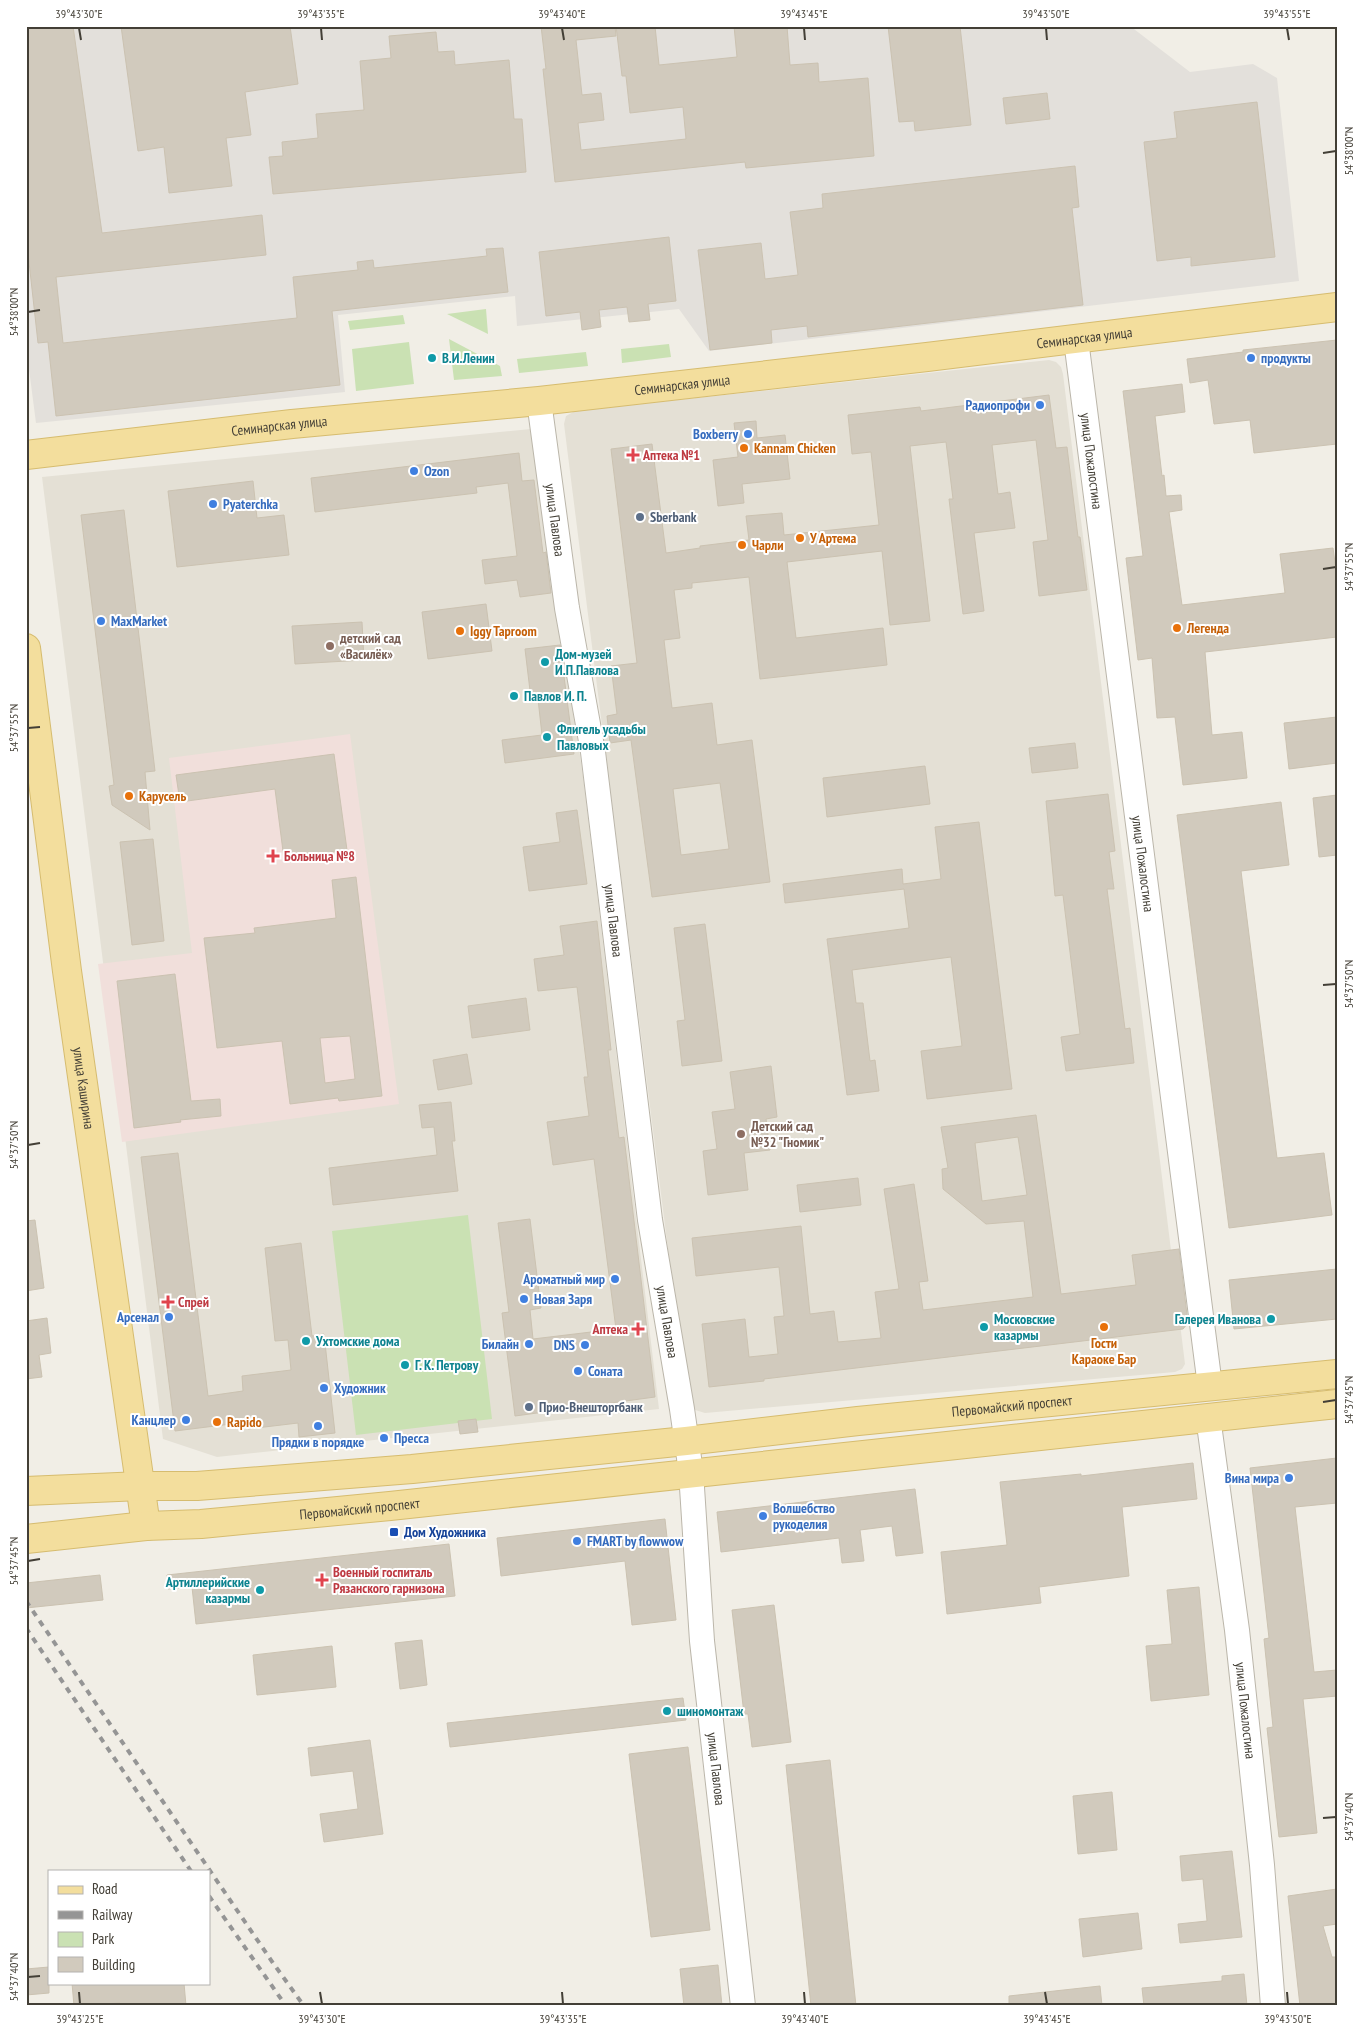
<svg xmlns="http://www.w3.org/2000/svg" width="1363" height="2032" font-family="'PT Sans Narrow',sans-serif">
<rect width="100%" height="100%" fill="#f1eee6"/>
<path fill="#e4e0d5" d="M1049 360 1056 362 1061 367 1063 374 1185 1364 1182 1369 1175 1372 705 1413 692 1409 687 1400 564 424 566 416 575 411Z
M531 429 583 776 659 1409 217 1457 163 1439 42 477Z"/>
<path fill="#e3e0db" d="M26 26H1130L1190 72 1253 64 1277 78 1299 281 709 351 679 309 517 326 515 296 338 315 345 392 36 423 26 346Z"/>
<path fill="#f1dfdb" d="M350 734 399 1104 122 1142 98 964 192 953 169 758Z"/>
<path fill="#cae1b3" d="M486 309 488 334 447 314Z
M403 315 405 324 350 330 348 321Z
M449 339 500 366 502 376 454 380Z
M409 342 414 384 356 391 352 349Z
M669 344 671 357 622 363 621 349Z
M586 352 588 366 519 373 517 359Z
M468 1215 492 1419 356 1435 332 1231Z"/>
<path fill="#d1cabd" stroke="#cbc2b1" fill-rule="evenodd" d="M26 26H73L102 233 262 215 266 255 56 277 63 343 297 318 293 277 358 270 357 262 373 260 374 268 487 256 486 249 503 248 508 292 332 311 340 385 56 416 48 342 38 343 26 235Z
M121 26H290L298 84 245 92 251 135 226 138 232 186 169 193 164 147 138 151Z
M541 26H615L616 36 576 40 582 95 601 93 604 120 578 123 581 150 686 139 683 107 630 113 626 76H622L616 26H655L659 65 737 57 734 26H787L790 65 818 63 819 82 868 78 874 156 746 168 745 162 555 182 543 69H546Z
M888 26H960L971 125 915 131 914 121 899 122Z
M436 32 438 52 454 51 455 65 509 60 514 119H522L526 172 273 194 269 157 283 156 282 142 318 138 316 114 364 110 360 61 391 58 389 36Z
M1047 93 1050 119 1006 124 1003 98Z
M1257 102 1275 257 1191 266V257L1157 261 1144 142 1177 138 1174 112Z
M1075 166 1079 207 1072 208 1083 305 808 337 807 326 771 330 772 343 710 350 698 250 761 243 765 279 798 275 790 212 823 208 822 194Z
M669 237 676 301 648 304 650 320 629 322 627 307 599 310 601 327 582 330 580 312 546 316 539 252Z
M1337 340V444L1254 453 1250 420 1214 424 1208 380 1190 383 1187 359 1243 352V350Z
M1182 384 1185 412 1155 416 1162 476 1164 475 1166 496 1181 495 1182 510 1169 512 1182 605 1285 593 1280 554 1333 548 1337 577V637L1205 652 1212 735 1242 732 1247 778 1183 785 1175 717 1157 718 1152 658 1138 660 1126 558 1143 556 1123 391Z
M1049 395 1056 448 1067 447 1078 537H1080L1087 590 1039 596 1033 542 1048 540 1036 440 992 445 998 494 1010 492 1015 528 974 533 984 611 963 614 949 499H953L946 442 910 446 930 621 890 625 882 551 787 562 796 638 883 628 887 665 760 679 749 577 692 583V588L674 590 680 638 664 640 672 708 712 703 717 745 752 740 770 882 652 897 631 740 610 743 607 716 617 714 611 666 637 663 611 449 652 444 666 553 700 548V546L749 540 746 516 782 513 784 535 879 525 871 452 852 454 848 415 920 407 921 411ZM720 783 729 849 681 855 673 789Z
M756 421 757 438 785 435 790 479 742 484 744 503 718 506 713 460 738 457 734 423Z
M519 453 522 481 534 480 543 553 546 552 551 593 520 597 517 580 485 584 482 560 517 556 508 483 476 487 477 493 315 512 311 478Z
M253 481 257 518 284 515 289 555 177 567 168 491Z
M124 510 155 771 145 772 150 830 112 805 109 786 114 785 81 515Z
M486 604 492 651 428 659 422 612Z
M362 622 364 660 295 664 292 626Z
M560 645 574 754 505 763 502 740 542 735 538 699H531L525 649Z
M1337 717V763L1289 769 1284 723Z
M1075 743 1078 768 1032 773 1029 748Z
M334 754 347 850 284 859 275 789 180 802 176 775Z
M925 766 930 804 827 817 823 778Z
M1108 794 1115 851 1109 852 1114 889H1107L1125 1029 1130 1028 1134 1063 1066 1071 1061 1037 1080 1034 1063 895 1055 896 1046 801Z
M1337 795V855L1319 857 1313 798Z
M1281 802 1289 865 1241 871 1277 1158 1324 1153 1332 1215 1229 1228 1177 815Z
M577 810 587 884 529 891 523 847 560 842 556 813Z
M979 822 1012 1089 927 1099 921 1051 962 1046 951 957 852 970 856 1003H863L870 1061 875 1060 879 1091 847 1095 827 939 909 928 904 889 785 903 783 884 902 869 903 884 941 879 935 827Z
M153 839 164 941 132 945 120 842Z
M356 877 382 1096 339 1101 338 1098 290 1104 282 1041 217 1048 204 938 255 933 254 928 336 918 332 880ZM350 1036 355 1079 325 1083 320 1038Z
M597 921 611 1050H608L619 1138 624 1137 655 1397 515 1416 502 1313 509 1312 498 1223 530 1219 541 1308 530 1310 533 1339 616 1329 594 1159 553 1165 547 1122 589 1116 584 1077H588L577 987 538 991 534 959 564 955 560 926Z
M705 924 722 1061 682 1066 677 1021 685 1020 674 928Z
M175 974 191 1101 220 1099 221 1116 180 1120 181 1122 134 1128 117 981Z
M526 998 530 1030 472 1038 468 1006Z
M467 1054 472 1084 438 1090 433 1060Z
M771 1066 777 1117 766 1119 770 1150 744 1153 748 1190 708 1195 703 1151 717 1149 712 1112 735 1109 730 1072Z
M451 1102 455 1141H452L458 1191 333 1205 329 1168 437 1155 434 1127 422 1128 419 1105Z
M1036 1115 1061 1294 1136 1285 1132 1255 1179 1249 1188 1323 1183 1329 764 1379V1381L709 1387 702 1324 745 1319 749 1357 778 1354 774 1317 784 1316 779 1267 696 1276 692 1238 801 1226 810 1314 834 1311 838 1342 881 1338 875 1292 899 1289 884 1189 914 1184 928 1281 919 1282 923 1310 1033 1297 1024 1221 986 1224 943 1189 942 1169 948 1168 941 1127ZM1018 1137 1027 1195 982 1201 975 1143Z
M178 1153 208 1396 243 1391 242 1376 291 1370 288 1340 275 1341 265 1248 301 1243 312 1336 324 1334 335 1433 299 1437 298 1423 248 1429 247 1422 175 1431 141 1157Z
M858 1178 861 1205 800 1212 797 1185Z
M35 1220 44 1288 26 1291V1221Z
M1337 1269V1319L1234 1329 1229 1280Z
M47 1318 51 1353 39 1355 42 1377 26 1379V1321Z
M476 1419 478 1432 460 1434 458 1421Z
M1337 1458V1503L1295 1507 1314 1672 1337 1670V1696L1303 1699 1317 1833 1279 1837 1267 1728 1273 1727 1264 1639 1269 1638 1250 1468Z
M1193 1463 1197 1499 1122 1507 1129 1576 1039 1587 1041 1603 947 1614 941 1552 1007 1545 1000 1482 1081 1474V1476Z
M915 1489 923 1553 896 1556 892 1526 860 1530 864 1561 842 1563 839 1538 721 1552 717 1512Z
M665 1519 676 1620 632 1625 625 1561 501 1576 497 1538Z
M449 1544 455 1596 196 1624 192 1587 168 1589 167 1575Z
M100 1575 103 1600 26 1608V1583Z
M1199 1587 1209 1695 1151 1701 1146 1646 1172 1644 1167 1590Z
M774 1605 791 1742 752 1747 748 1714H744L732 1610Z
M422 1640 427 1685 400 1689 395 1643Z
M332 1646 336 1687 257 1695 253 1655Z
M683 1698 686 1720 450 1747 447 1723Z
M370 1740 383 1834 324 1842 320 1814 358 1809 353 1771 311 1776 308 1748Z
M688 1747 710 1930 651 1937 629 1754Z
M830 1760 856 2006H811L786 1765Z
M1112 1792 1117 1850 1078 1854 1073 1796Z
M1232 1851 1242 1937 1180 1943 1178 1924 1207 1921 1203 1879 1182 1881 1180 1856Z
M1337 1889V1924L1323 1926 1332 1957H1337V2006H1300L1288 1896Z
M1138 1913 1142 1949 1083 1957 1079 1919Z
M718 1965 722 2006H684L680 1969Z
M49 1967V1993L26 1995V1969Z
M1244 1974 1247 2006H1144L1142 1988 1222 1981V1976Z
M72 1983H184L186 2006H120V2003L74 2006Z
M1100 1986 1102 2006H1009V1996Z"/>
<g fill="none" stroke-linecap="round" stroke-linejoin="round">
<defs>
<g id="minor">
<path id="s1" d="M1076 340 1210 1386"/>
<path id="s2" d="M539 401 567 608 593 752 650 1220 682 1409 691 1472 702 1641 743 2006"/>
<path id="s3" d="M1208 1417 1237 1630 1262 1865 1273 2006"/>
</g>
<g id="major">
<path id="s4" d="M26 455 292 424 539 401 927 357 1337 307"/>
<path id="s5" d="M26 648 67 971 146 1526"/>
<path id="s6" d="M26 1491 141 1486H197L412 1469 686 1441 858 1421 1337 1374"/>
<path id="s7" d="M26 1539 146 1526 201 1524 390 1506 1337 1404"/>
</g>
</defs>
<use href="#minor" stroke="#bbb6aa" stroke-width="26"/>
<use href="#major" stroke="#d6bc6f" stroke-width="30"/>
<use href="#minor" stroke="#fff" stroke-width="24"/>
<use href="#major" stroke="#f3de9d" stroke-width="28"/>
<path stroke="#959595" stroke-width="4" stroke-dasharray="6 6" stroke-linecap="butt" d="M26 1601 273 1963 304 2006
M26 1628 191 1871
M209 1896 286 2006"/>
</g>
<path fill="none" stroke="#433f36" stroke-width="2" d="M79 28 81 40M321 28 322 40M562 28 564 40M804 28 805 40M1046 28 1047 40M1287 28 1289 40M1323 153 1336 151M28 312 40 310M1323 569 1336 567M28 728 40 727M1323 985 1336 984M28 1145 40 1143M1323 1402 1336 1400M28 1561 40 1559M1323 1818 1336 1817M28 1977 40 1976M79 1992 80 2004M320 1992 322 2004M562 1992 563 2004M804 1992 805 2004M1045 1992 1047 2004M1287 1992 1288 2004"/>
<g fill="#0f9aa8" stroke="#fff" stroke-width="2">
<circle cx="432" cy="358" r="5"/>
<circle cx="545" cy="662" r="5"/>
<circle cx="514" cy="696" r="5"/>
<circle cx="547" cy="737" r="5"/>
<circle cx="1271" cy="1319" r="5"/>
<circle cx="984" cy="1327" r="5"/>
<circle cx="306" cy="1341" r="5"/>
<circle cx="405" cy="1365" r="5"/>
<circle cx="260" cy="1590" r="5"/>
<circle cx="667" cy="1711" r="5"/>
</g>
<g fill="#3f7fe0" stroke="#fff" stroke-width="2">
<circle cx="1251" cy="358" r="5"/>
<circle cx="1040" cy="405" r="5"/>
<circle cx="748" cy="434" r="5"/>
<circle cx="414" cy="471" r="5"/>
<circle cx="213" cy="504" r="5"/>
<circle cx="101" cy="621" r="5"/>
<circle cx="615" cy="1279" r="5"/>
<circle cx="524" cy="1299" r="5"/>
<circle cx="169" cy="1317" r="5"/>
<circle cx="529" cy="1344" r="5"/>
<circle cx="585" cy="1345" r="5"/>
<circle cx="578" cy="1371" r="5"/>
<circle cx="324" cy="1388" r="5"/>
<circle cx="186" cy="1420" r="5"/>
<circle cx="318" cy="1426" r="5"/>
<circle cx="384" cy="1438" r="5"/>
<circle cx="1289" cy="1478" r="5"/>
<circle cx="763" cy="1516" r="5"/>
<circle cx="577" cy="1541" r="5"/>
</g>
<g fill="#e8710a" stroke="#fff" stroke-width="2">
<circle cx="744" cy="448" r="5"/>
<circle cx="800" cy="538" r="5"/>
<circle cx="742" cy="545" r="5"/>
<circle cx="1177" cy="628" r="5"/>
<circle cx="460" cy="631" r="5"/>
<circle cx="129" cy="796" r="5"/>
<circle cx="1104" cy="1327" r="5"/>
<circle cx="217" cy="1422" r="5"/>
</g>
<g fill="#e0444e" stroke="#fff" stroke-width="2">
<path d="M630.5 447.5h5v5h5v5h-5v5h-5v-5h-5v-5h5z"/>
<path d="M270.5 848.5h5v5h5v5h-5v5h-5v-5h-5v-5h5z"/>
<path d="M165.5 1294.5h5v5h5v5h-5v5h-5v-5h-5v-5h5z"/>
<path d="M635.5 1321.5h5v5h5v5h-5v5h-5v-5h-5v-5h5z"/>
<path d="M319.5 1572.5h5v5h5v5h-5v5h-5v-5h-5v-5h5z"/>
</g>
<g fill="#5c6f8a" stroke="#fff" stroke-width="2">
<circle cx="640" cy="517" r="5"/>
<circle cx="529" cy="1407" r="5"/>
</g>
<g fill="#8d6e63" stroke="#fff" stroke-width="2">
<circle cx="330" cy="646" r="5"/>
<circle cx="741" cy="1134" r="5"/>
</g>
<rect fill="#1a4fb4" stroke="#fff" stroke-width="2" x="389" y="1527" width="10" height="10" rx="2.5"/>
<g text-anchor="middle" dominant-baseline="central" stroke-width="4" stroke-linejoin="round" paint-order="stroke">
<g font-size="14" fill="#433f36" stroke="#fff">
<text stroke="none"><textPath href="#s4" startOffset="1065">Семинарская улица</textPath></text>
<text stroke="none"><textPath href="#s4" startOffset="660">Семинарская улица</textPath></text>
<text stroke="none"><textPath href="#s4" startOffset="255">Семинарская улица</textPath></text>
<text stroke="none"><textPath href="#s1" startOffset="122">улица Пожалостина</textPath></text>
<text stroke="none"><textPath href="#s2" startOffset="120">улица Павлова</textPath></text>
<text stroke="none"><textPath href="#s1" startOffset="528">улица Пожалостина</textPath></text>
<text stroke="none"><textPath href="#s2" startOffset="525">улица Павлова</textPath></text>
<text stroke="none"><textPath href="#s5" startOffset="444">улица Каширина</textPath></text>
<text stroke="none"><textPath href="#s2" startOffset="930">улица Павлова</textPath></text>
<text stroke="none"><textPath href="#s6" startOffset="990">Первомайский проспект</textPath></text>
<text stroke="none"><textPath href="#s7" startOffset="335">Первомайский проспект</textPath></text>
<text stroke="none"><textPath href="#s3" startOffset="296">улица Пожалостина</textPath></text>
<text stroke="none"><textPath href="#s2" startOffset="1380">улица Павлова</textPath></text>
</g>
<g font-size="14" font-weight="bold" fill="#0d838f" stroke="#fff" text-anchor="start">
<text x="442" y="358">В.И.Ленин</text>
<text x="555" y="654">Дом-музей<tspan x="555" dy="16">И.П.Павлова</tspan></text>
<text x="524" y="696">Павлов И. П.</text>
<text x="557" y="729">Флигель усадьбы<tspan x="557" dy="16">Павловых</tspan></text>
<text x="994" y="1319">Московские<tspan x="994" dy="16">казармы</tspan></text>
<text x="1261" y="1319" text-anchor="end">Галерея Иванова</text>
<text x="316" y="1341">Ухтомские дома</text>
<text x="415" y="1365">Г. К. Петрову</text>
<text x="250" y="1582" text-anchor="end">Артиллерийские<tspan x="250" dy="16">казармы</tspan></text>
<text x="677" y="1711">шиномонтаж</text>
</g>
<g font-size="14" font-weight="bold" fill="#366cbe" stroke="#fff" text-anchor="start">
<text x="1261" y="358">продукты</text>
<text x="1030" y="405" text-anchor="end">Радиопрофи</text>
<text x="738" y="434" text-anchor="end">Boxberry</text>
<text x="424" y="471">Ozon</text>
<text x="223" y="504">Pyaterchka</text>
<text x="111" y="621">MaxMarket</text>
<text x="605" y="1279" text-anchor="end">Ароматный мир</text>
<text x="534" y="1299">Новая Заря</text>
<text x="159" y="1317" text-anchor="end">Арсенал</text>
<text x="519" y="1344" text-anchor="end">Билайн</text>
<text x="575" y="1345" text-anchor="end">DNS</text>
<text x="588" y="1371">Соната</text>
<text x="334" y="1388">Художник</text>
<text x="176" y="1420" text-anchor="end">Канцлер</text>
<text x="394" y="1438">Пресса</text>
<text x="318" y="1442" text-anchor="middle">Прядки в порядке</text>
<text x="1279" y="1478" text-anchor="end">Вина мира</text>
<text x="773" y="1508">Волшебство<tspan x="773" dy="16">рукоделия</tspan></text>
<text x="587" y="1541">FMART by flowwow</text>
</g>
<g font-size="14" font-weight="bold" fill="#c56008" stroke="#fff" text-anchor="start">
<text x="754" y="448">Kannam Chicken</text>
<text x="810" y="538">У Артема</text>
<text x="752" y="545">Чарли</text>
<text x="1187" y="628">Легенда</text>
<text x="470" y="631">Iggy Taproom</text>
<text x="139" y="796">Карусель</text>
<text x="1104" y="1343" text-anchor="middle">Гости<tspan x="1104" dy="16">Караоке Бар</tspan></text>
<text x="227" y="1422">Rapido</text>
</g>
<g font-size="14" font-weight="bold" fill="#be3a42" stroke="#fff" text-anchor="start">
<text x="643" y="455">Аптека №1</text>
<text x="284" y="856">Больница №8</text>
<text x="178" y="1302">Спрей</text>
<text x="628" y="1329" text-anchor="end">Аптека</text>
<text x="333" y="1572">Военный госпиталь<tspan x="333" dy="16">Рязанского гарнизона</tspan></text>
</g>
<g font-size="14" font-weight="bold" fill="#4e5e75" stroke="#fff" text-anchor="start">
<text x="650" y="517">Sberbank</text>
<text x="539" y="1407">Прио-Внешторгбанк</text>
</g>
<g font-size="14" font-weight="bold" fill="#785e54" stroke="#fff" text-anchor="start">
<text x="340" y="638">детский сад<tspan x="340" dy="16">«Василёк»</tspan></text>
<text x="751" y="1126">Детский сад<tspan x="751" dy="16">№32 "Гномик"</tspan></text>
</g>
<g font-size="14" font-weight="bold" fill="#164399" stroke="#fff" text-anchor="start">
<text x="404" y="1532">Дом Художника</text>
</g>
</g>
<rect width="1363" height="2032" fill="none" stroke="#ffffff" stroke-width="55"/>
<rect x="48" y="1870" width="162" height="115" fill="#ffffff" stroke="#b4b2af"/>
<rect x="58" y="1886" width="25" height="8" fill="#f3de9d" stroke="#b4b2af"/>
<text x="92" y="1894" font-size="15" fill="#433f36">Road</text>
<rect x="58" y="1911" width="25" height="8" fill="#959595" stroke="#b4b2af"/>
<text x="92" y="1920" font-size="15" fill="#433f36">Railway</text>
<rect x="58" y="1932" width="25" height="15" fill="#cae1b3" stroke="#b4b2af"/>
<text x="92" y="1944" font-size="15" fill="#433f36">Park</text>
<rect x="58" y="1957" width="25" height="15" fill="#d1cabd" stroke="#b4b2af"/>
<text x="92" y="1970" font-size="15" fill="#433f36">Building</text>
<rect x="28" y="28" width="1308" height="1976" fill="none" stroke="#433f36" stroke-width="2"/>
<g font-size="12" text-anchor="middle" fill="#433f36">
<text x="79" y="18">39°43'30"E</text>
<text x="321" y="18">39°43'35"E</text>
<text x="562" y="18">39°43'40"E</text>
<text x="804" y="18">39°43'45"E</text>
<text x="1046" y="18">39°43'50"E</text>
<text x="1287" y="18">39°43'55"E</text>
<text transform="translate(1349 151) rotate(-90)" y="4">54°38'00"N</text>
<text transform="translate(14 312) rotate(-90)" y="4">54°38'00"N</text>
<text transform="translate(1349 567) rotate(-90)" y="4">54°37'55"N</text>
<text transform="translate(14 728) rotate(-90)" y="4">54°37'55"N</text>
<text transform="translate(1349 984) rotate(-90)" y="4">54°37'50"N</text>
<text transform="translate(14 1145) rotate(-90)" y="4">54°37'50"N</text>
<text transform="translate(1349 1400) rotate(-90)" y="4">54°37'45"N</text>
<text transform="translate(14 1561) rotate(-90)" y="4">54°37'45"N</text>
<text transform="translate(1349 1817) rotate(-90)" y="4">54°37'40"N</text>
<text transform="translate(14 1977) rotate(-90)" y="4">54°37'40"N</text>
<text x="80" y="2023">39°43'25"E</text>
<text x="322" y="2023">39°43'30"E</text>
<text x="563" y="2023">39°43'35"E</text>
<text x="805" y="2023">39°43'40"E</text>
<text x="1047" y="2023">39°43'45"E</text>
<text x="1288" y="2023">39°43'50"E</text>
</g>
</svg>
